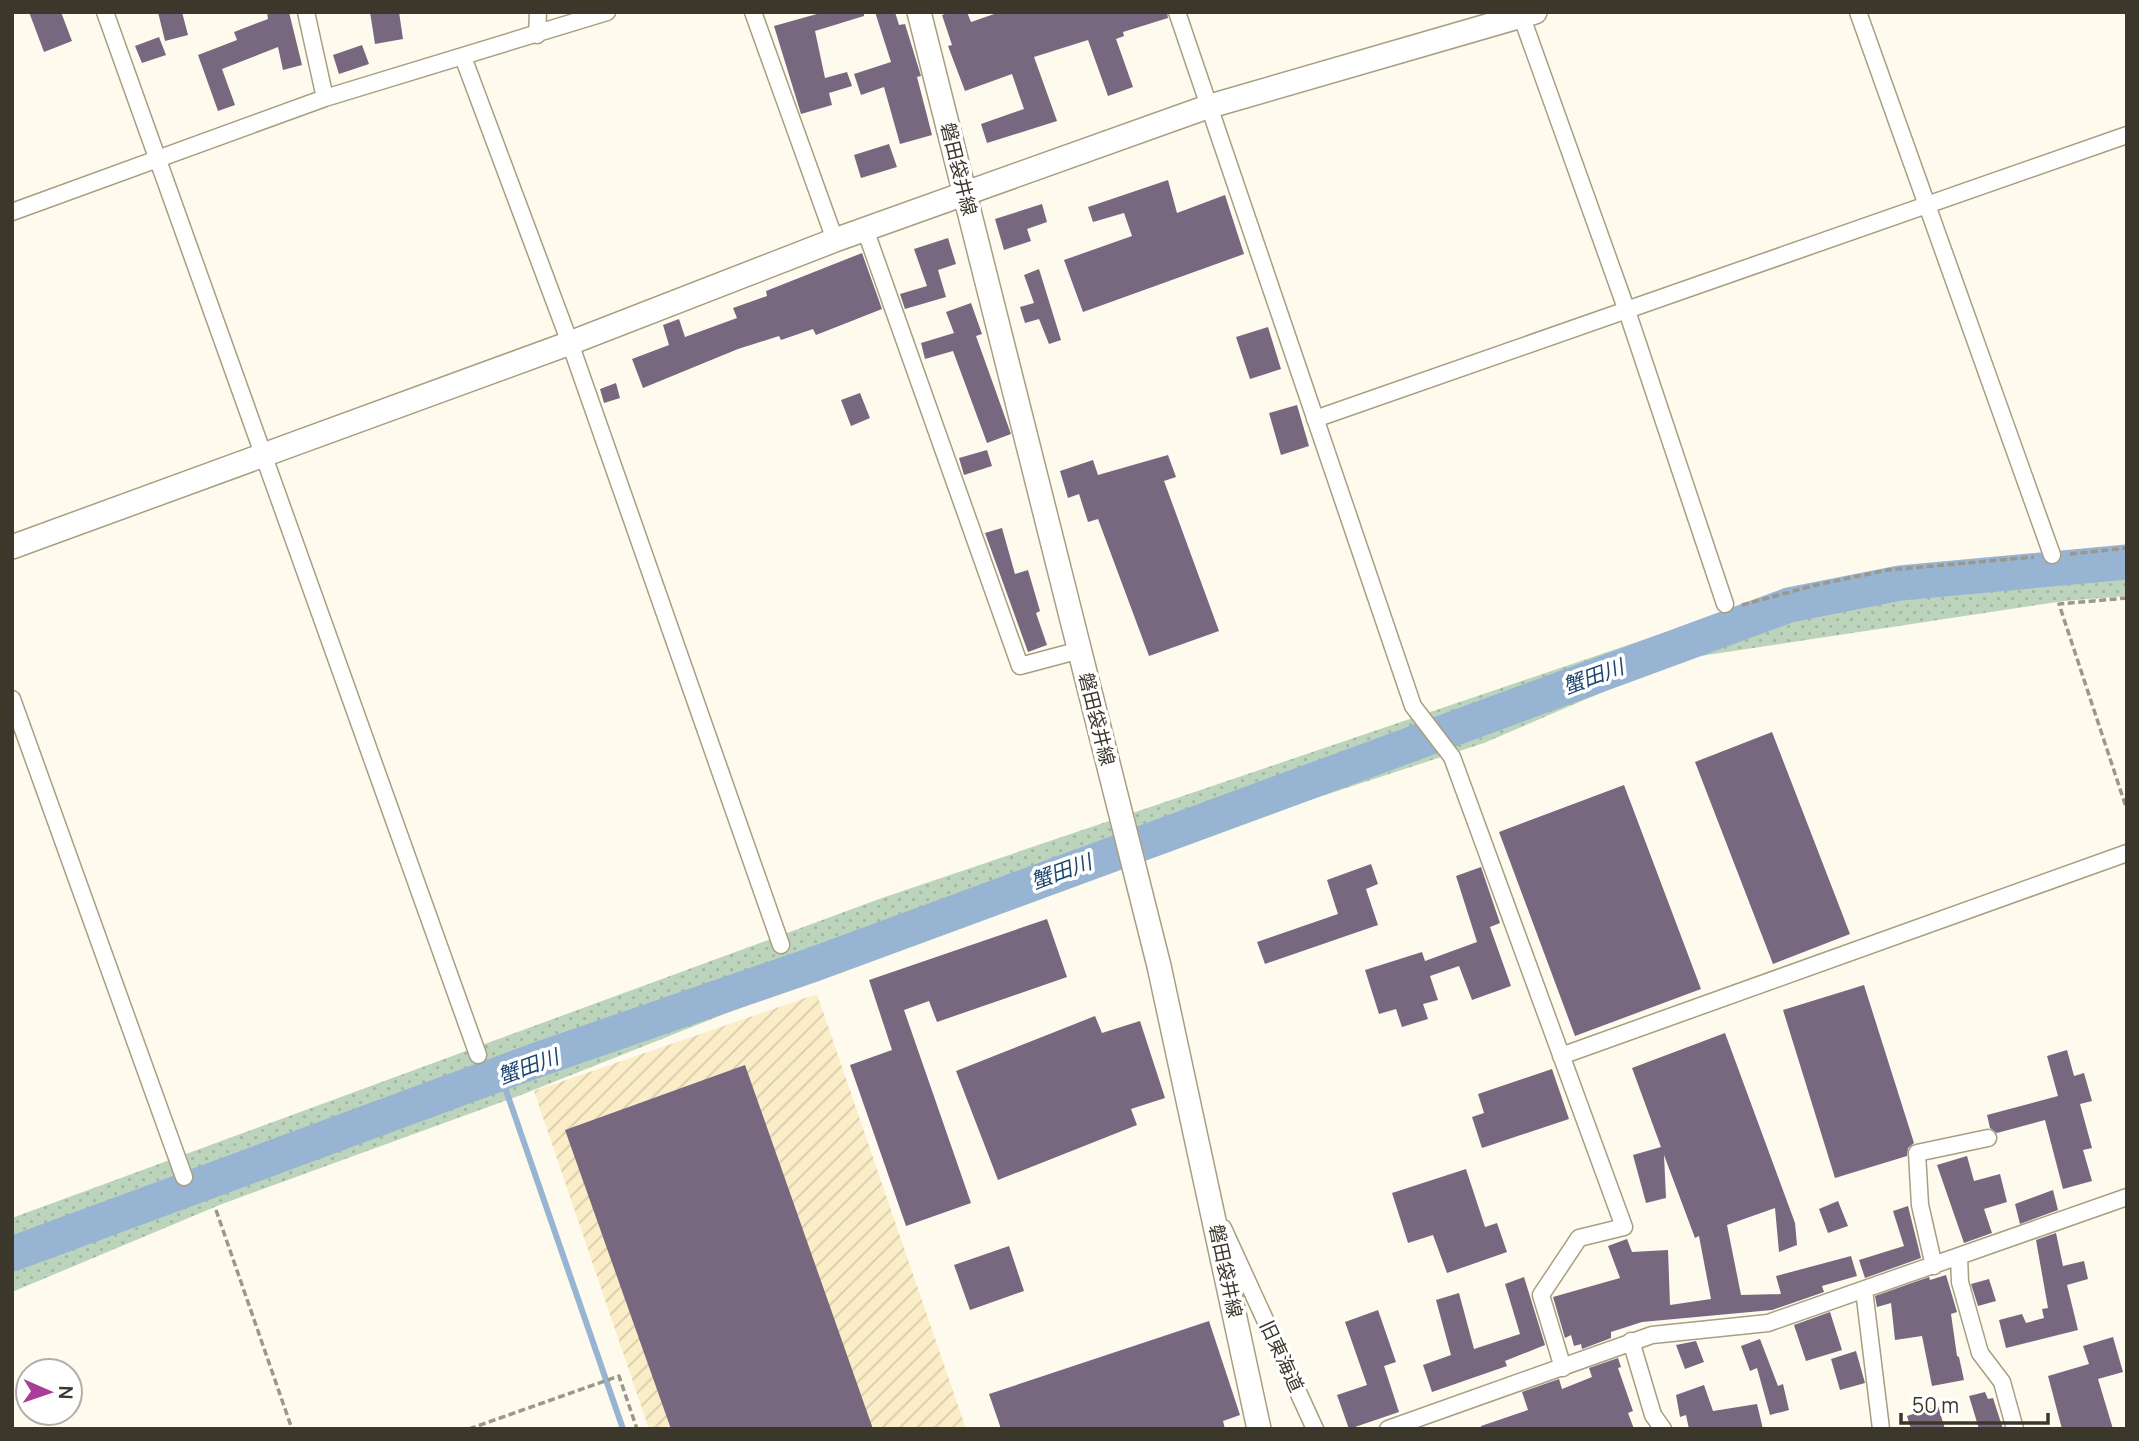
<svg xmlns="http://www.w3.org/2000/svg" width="2139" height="1441" font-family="Manrope,'Noto Sans JP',sans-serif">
<defs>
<pattern id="industrial-furrows" width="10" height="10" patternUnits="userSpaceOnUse" patternTransform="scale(1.75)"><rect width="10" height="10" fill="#faedc7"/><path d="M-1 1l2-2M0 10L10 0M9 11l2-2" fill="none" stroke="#d7ccab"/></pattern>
<pattern id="grass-dots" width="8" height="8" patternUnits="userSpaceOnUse" patternTransform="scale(1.75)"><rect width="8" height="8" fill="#bcd4bb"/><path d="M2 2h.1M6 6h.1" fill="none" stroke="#a2b7a1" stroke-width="1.8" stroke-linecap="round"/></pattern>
</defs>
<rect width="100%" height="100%" fill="#fefaee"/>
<path fill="url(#industrial-furrows)" d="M817 994 966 1429H649L534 1091Z"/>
<path fill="url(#grass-dots)" d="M2127 549V596L2064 601 1680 659 1484 743 1041 888 521 1095 222 1204 12 1292V1218L882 898 1746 605 1820 584Z"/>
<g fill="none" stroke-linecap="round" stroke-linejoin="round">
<path stroke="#97b4d3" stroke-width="6" d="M500 1073 623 1429"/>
<path stroke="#97b4d3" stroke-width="35" d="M12 1254 534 1061 812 965 1789 605 1900 583 2127 562"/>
</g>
<path fill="#776880" d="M29 12H61L72 41 44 52Z
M158 12H182L188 35 165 41Z
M267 12H289L302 65 283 70 278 47 222 69 235 105 218 111 198 55 237 40 234 32 268 19Z
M370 12H399L403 39 375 44Z
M824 12H864V16L815 31 825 78 847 72 852 86 829 93 832 105 801 114 774 26Z
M875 12H895L899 25 905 24 921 76 917 77 932 135 900 144 884 87 861 95 854 74 891 62Z
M951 12H967L971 22 1000 12H1167L1168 18 1123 32 1124 36 1116 39 1133 87 1108 96 1088 40 1034 57 1057 121 987 143 981 124 1024 109 1012 74 965 91 948 46 952 45 942 15Z
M159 37 166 55 142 63 135 46Z
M362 45 369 64 339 74 333 55Z
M889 144 897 167 861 178 854 155Z
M1168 180 1177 213 1225 195 1244 254 1083 312 1064 260 1132 236 1124 213 1093 222 1088 207Z
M1042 204 1047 222 1027 229 1031 241 1004 250 995 219Z
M948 238 956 264 938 270 946 297 905 309 900 294 927 286 914 249Z
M862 253 882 309 816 335 813 329 781 340 779 336 738 349 643 388 632 359 669 345 663 325 679 319 685 337 737 318 733 308 767 296 766 291Z
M1039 269 1061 340 1049 344 1039 319 1025 323 1020 307 1034 303 1024 275Z
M971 303 982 334 976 336 1011 434 987 443 953 351 925 359 921 343 954 333 946 312Z
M1268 327 1281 369 1250 379 1236 337Z
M616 383 620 398 604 403 600 389Z
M860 393 870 418 851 426 841 400Z
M1297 405 1309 446 1281 455 1269 413Z
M987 450 992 466 964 475 959 458Z
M1168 455 1176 477 1164 481 1219 631 1149 656 1098 519 1088 522 1079 494 1068 498 1060 471 1093 460 1098 475Z
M1002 528 1015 574 1028 570 1040 611 1036 613 1047 645 1028 652 985 533Z
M1772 732 1850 934 1773 964 1695 762Z
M1624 785 1701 989 1575 1036 1499 832Z
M1371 864 1378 884 1366 889 1378 925 1265 964 1257 942 1338 914 1327 880Z
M1481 867 1500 923 1490 927 1511 986 1472 1000 1459 966 1430 976 1438 1000 1423 1004 1428 1019 1402 1027 1396 1009 1379 1014 1365 970 1422 952 1425 961 1477 942 1456 876Z
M1047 919 1067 977 937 1022 929 1001 904 1010 971 1203 906 1226 850 1065 892 1050 869 980Z
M1864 985 1914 1143 1908 1148 1907 1156 1835 1178 1783 1010Z
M1095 1016 1102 1033 1140 1021 1165 1098 1131 1109 1137 1125 998 1180 956 1071Z
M1725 1033 1795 1223 1797 1245 1779 1252 1775 1208 1727 1225 1741 1295 1781 1294 1776 1276 1851 1256 1857 1276 1822 1286 1824 1292 1772 1310 1642 1322 1611 1332V1338L1582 1349 1581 1344 1574 1346 1571 1335 1565 1338 1553 1297 1620 1278 1608 1246 1627 1239 1632 1252 1668 1250 1670 1305 1711 1299 1699 1236 1695 1238 1664 1155 1666 1198 1646 1203 1633 1155 1661 1147 1632 1068Z
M2067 1050 2074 1076 2084 1073 2092 1101 2080 1104 2092 1148 2083 1150 2092 1181 2063 1189 2045 1120 1997 1133 1990 1128 1987 1115 2058 1096 2047 1056Z
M745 1065 873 1429H671L565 1130Z
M1552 1069 1569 1119 1482 1148 1472 1117 1484 1113 1478 1094Z
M1967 1156 1974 1181 2000 1174 2007 1202 1984 1209 1992 1233 1964 1243 1937 1165Z
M1466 1169 1485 1227 1497 1223 1507 1252 1447 1273 1433 1235 1408 1243 1392 1193Z
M2053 1190 2058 1210 2020 1224 2015 1204Z
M1838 1201 1848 1226 1828 1233 1819 1209Z
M1908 1206 1921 1258 1865 1278 1859 1260 1904 1246 1893 1211Z
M2056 1233 2063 1266 2084 1261 2088 1279 2067 1285 2078 1330 2006 1348 1999 1320 2022 1314 2026 1323 2044 1318 2042 1309 2048 1308 2036 1240Z
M1009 1246 1024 1291 970 1310 954 1265Z
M1946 1275 1957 1312 1951 1314 1957 1356 1959 1357 1964 1380 1932 1386 1922 1336 1895 1340 1891 1303 1877 1307 1875 1296 1929 1277 1930 1280Z
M1524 1277 1545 1345 1505 1361 1507 1366 1432 1392 1423 1365 1451 1355 1436 1300 1459 1293 1474 1349 1520 1334 1505 1284Z
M1989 1279 1996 1301 1978 1306 1971 1284Z
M1378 1310 1396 1362 1384 1366 1399 1412 1349 1429 1337 1395 1367 1385 1345 1322Z
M1830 1312 1842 1350 1806 1361 1794 1325Z
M1209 1321 1240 1415 1223 1421 1225 1429H1001L989 1394Z
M2113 1337 2123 1372 2098 1379 2113 1429H2062L2048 1376 2089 1364 2083 1346Z
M1760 1339 1778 1386 1783 1384 1789 1410 1770 1415 1757 1368 1750 1371 1741 1346Z
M1696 1341 1704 1362 1685 1369 1676 1345Z
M1856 1351 1865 1383 1840 1390 1831 1359Z
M1618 1358 1621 1367 1618 1368 1633 1411 1628 1413 1634 1429H1482L1481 1426 1528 1410 1522 1392 1559 1379 1562 1389 1592 1377 1589 1368Z
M1704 1385 1713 1411 1757 1404 1763 1429H1689L1686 1415 1680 1417 1676 1395Z
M1985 1392 1988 1399 1993 1398 2003 1429H1979L1969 1396Z
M1938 1406 1945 1429H1911L1907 1416Z"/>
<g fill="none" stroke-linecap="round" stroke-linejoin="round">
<defs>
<path id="street" d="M105 12 478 1055
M306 12 325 98
M753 12 835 240
M1177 12 1413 706 1452 757 1624 1227 1579 1238 1541 1295 1563 1368
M1520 12 1627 311 1725 604
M1858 12 2052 555
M537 35 538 12
M463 57 570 343 781 945
M12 212 325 98 607 12
M865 229 1020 666 1080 650
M1315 419 2127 135
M12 699 184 1177
M1561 1056 2127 853
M1223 1228 1315 1429
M1959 1257 1960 1282 1980 1353 2002 1382 2015 1429
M1934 1266 1920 1205 1917 1153 1988 1138
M1864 1290 1881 1429
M1631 1341 1653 1415 1663 1429
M1388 1429 1652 1335 1768 1323 2127 1197"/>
<path id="secondary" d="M919 12 1159 966 1259 1429
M12 547 570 343 835 240 1207 107 1535 12"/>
</defs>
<use href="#street" stroke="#a89e81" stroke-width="19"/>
<use href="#secondary" stroke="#a89e81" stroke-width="26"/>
<path stroke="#9b978b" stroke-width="3.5" stroke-dasharray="7 3.5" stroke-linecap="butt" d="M2070 554 2127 548
M2127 598 2059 604 2127 810
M1742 605 1816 585 1888 570 2034 557
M216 1210 292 1429
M469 1429 619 1376 637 1429"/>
<use href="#street" stroke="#fff" stroke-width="16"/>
<use href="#secondary" stroke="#fff" stroke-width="23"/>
</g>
<g text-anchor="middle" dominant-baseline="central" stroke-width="7" stroke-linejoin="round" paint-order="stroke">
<g font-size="19" fill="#3b372b" stroke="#fff">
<text transform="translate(959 169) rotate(76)">磐田袋井線</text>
<text transform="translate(1097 719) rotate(76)">磐田袋井線</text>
<text transform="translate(1226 1271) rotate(78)">磐田袋井線</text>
<text transform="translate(1282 1356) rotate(65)">旧東海道</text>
</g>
<g font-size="21" font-style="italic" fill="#1b4670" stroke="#fff">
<text transform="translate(1593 676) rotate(-20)">蟹田川</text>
<text transform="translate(1061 871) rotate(-20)">蟹田川</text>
<text transform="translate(528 1066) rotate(-20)">蟹田川</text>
</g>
</g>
<rect width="2139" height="1441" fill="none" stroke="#3b372b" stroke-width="28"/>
<g transform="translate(49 1392) rotate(92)"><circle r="33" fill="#ffffff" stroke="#b1afaa" stroke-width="2"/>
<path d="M0-5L12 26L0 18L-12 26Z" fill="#aa3c9a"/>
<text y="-10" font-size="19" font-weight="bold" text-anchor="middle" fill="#3b372b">N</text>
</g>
<path d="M1901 1413v10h147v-10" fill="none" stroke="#3b372b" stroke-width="3.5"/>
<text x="1912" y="1413" font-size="21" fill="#3b372b" stroke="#ffffff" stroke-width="5" paint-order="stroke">50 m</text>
</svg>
